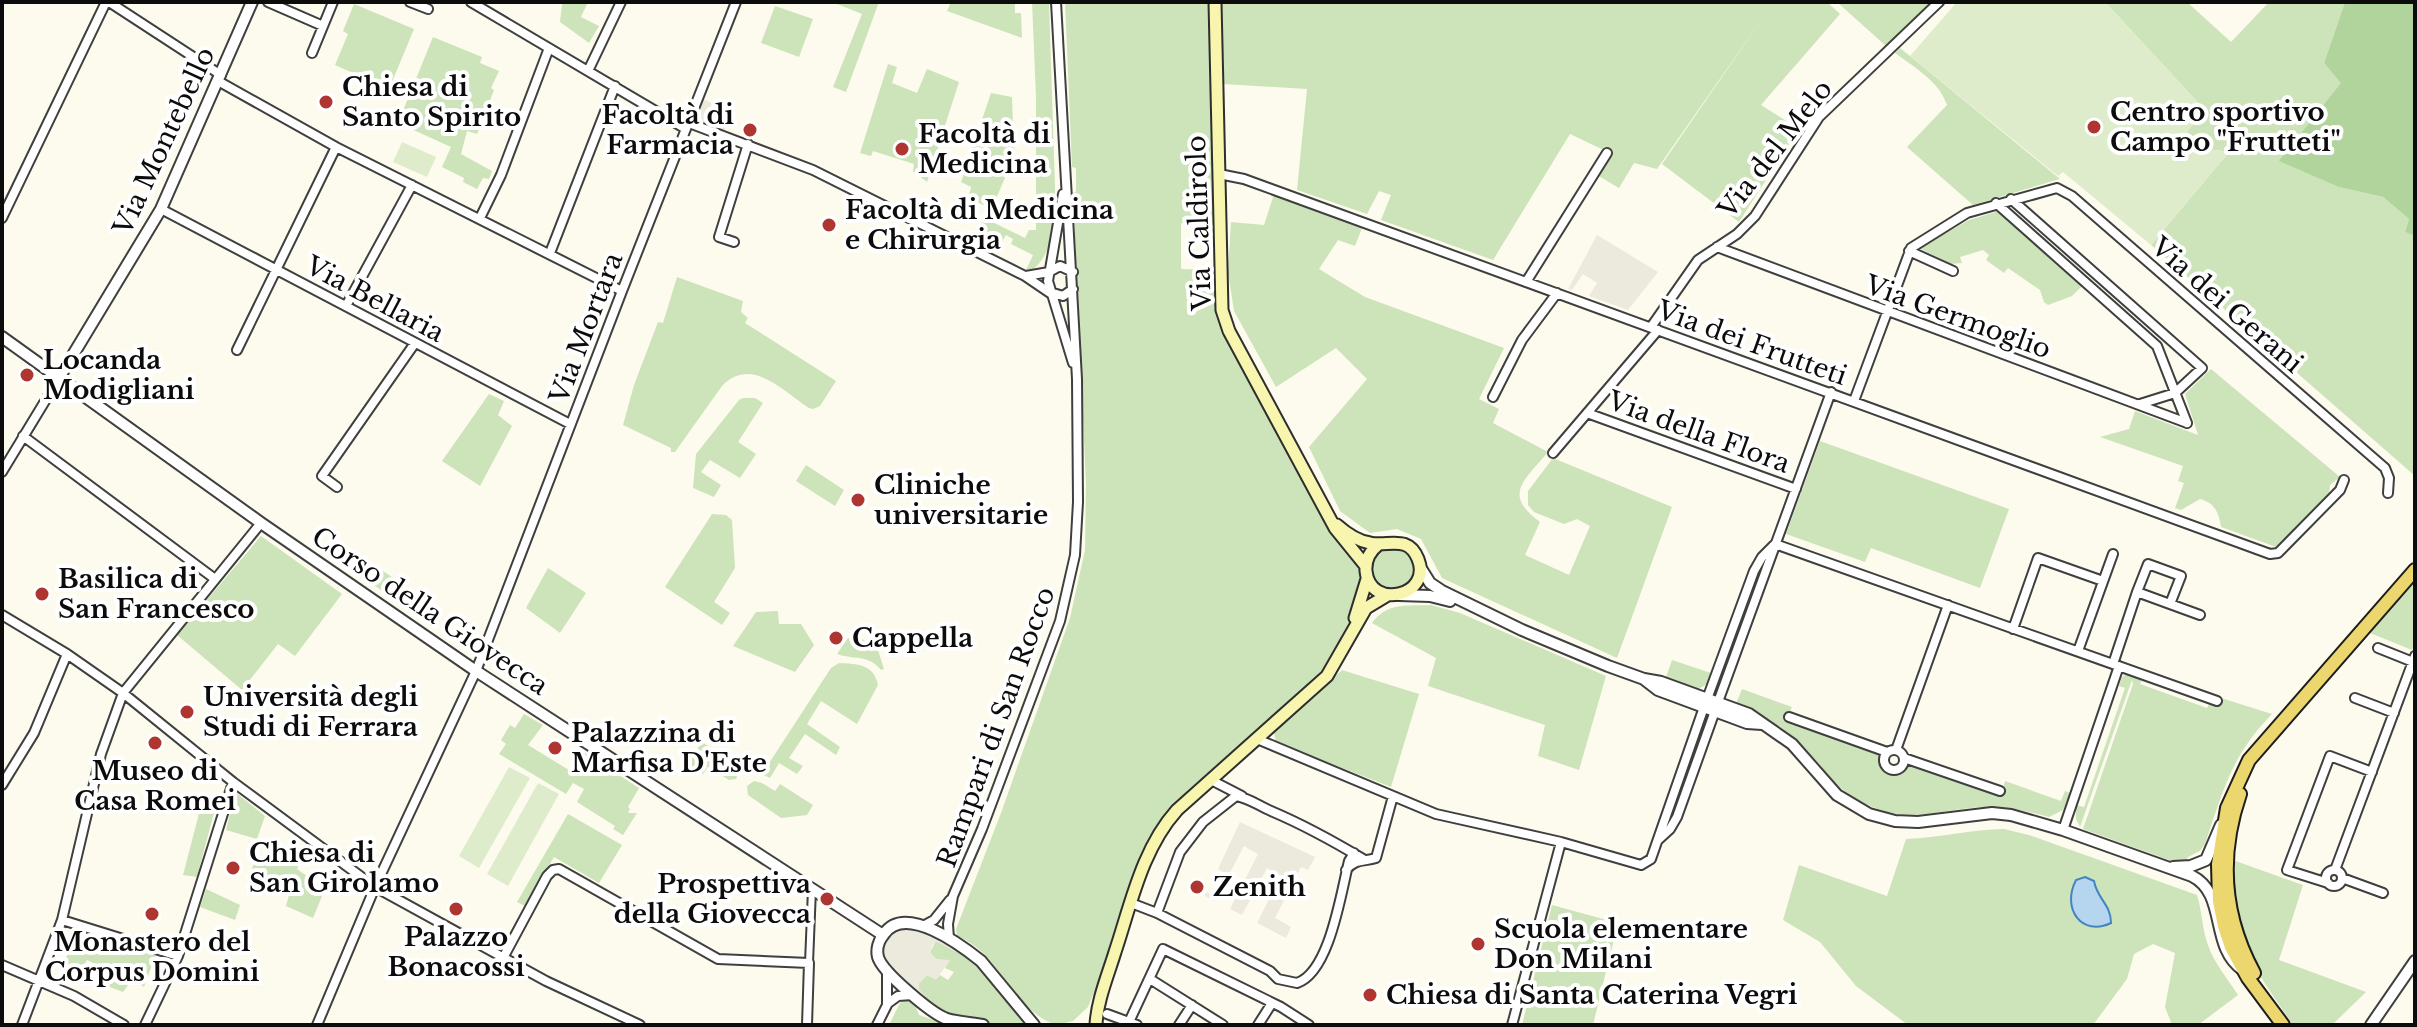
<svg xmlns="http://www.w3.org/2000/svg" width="2417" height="1027" font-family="'Libre Baskerville',serif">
<rect width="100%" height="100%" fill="#fdfbed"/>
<path fill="#cde4ba" d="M559 2H588L581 17 599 26 589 43 560 22 562 4Z
M832 2H879L846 92 833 87 862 14Z
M951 2H1015V13H1021L1022 38 947 11Z
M1032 2H1049L1055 187C1055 216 1056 253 1030 272L1026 270 1033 255 1011 244 1013 239 1006 235 1000 245 976 233 984 218 1025 238 1029 230H1036V97Z
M1065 2H1209L1213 223H1181V269L1214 270 1216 307 1224 333 1336 539 1358 564 1361 583 1346 636 1332 663 1309 687 1172 809 1088 1007 1073 1021 1056 1025C1012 1010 1002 954 957 936L956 929 1001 813 1070 618 1085 550 1086 485 1073 193 1076 192V168L1072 167Z
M1222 2H1827L1840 14 1761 105 1799 129 1739 222 1662 164 1764 16 1657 169 1634 163 1619 188 1597 175 1610 153 1570 134 1493 260 1381 220 1391 195 1379 191 1367 214 1297 190 1307 89 1224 84Z
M1837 2H1934L1887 47Z
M2105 2H2187L2231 42 2269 2H2345L2324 63 2341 82 2339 187 2383 197 2409 219 2405 232 2415 236V476L2151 245 2229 152 2177 145 2204 109Z
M354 4 414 29 389 89 335 65 348 34 343 31Z
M775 6 813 19 799 57 761 43Z
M433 37 482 57 480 63 499 71 491 88 494 90 477 134 467 131 461 154 492 171 489 179 483 178 477 189 463 182 464 178 442 167 451 147 398 123Z
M1900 48 1910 56 2060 179 1973 205 1907 147 1947 105C1939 81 1915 68 1895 53Z
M888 64 897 67 892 83 917 93 927 69 959 82 927 182 913 171 914 164 873 151 871 156 860 153Z
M991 93 1012 97 1014 157 992 208 968 199 971 187 961 182Z
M1274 194 1362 228 1355 246 1338 240 1319 269 1365 297 1504 348 1479 399 1499 409 1493 423 1548 452C1524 481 1502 494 1540 522L1525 555 1569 575 1590 526 1577 519 1564 524 1534 512 1528 505V491L1553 458 1672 507 1617 658 1442 578 1421 539 1397 529 1370 533 1340 511 1309 447 1367 379 1336 348 1276 387 1234 311 1228 272 1231 222 1264 225Z
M1999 211 2083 285 2072 296 2048 305 2044 302 2040 290 2008 268 2004 273 1986 260 1989 255 1983 250 1960 257 1962 263 1951 264 1919 248 1969 220Z
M677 277 743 301 741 312 748 318 745 323 836 381 820 406 813 409 809 408C782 390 751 356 722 386L675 452H671V448L623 425 634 385 658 322 663 323Z
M2211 369 2340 477 2330 485 2329 495 2276 547 2221 527C2219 513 2215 503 2200 499L2181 510 2175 508 2184 483 2178 481 2183 466 2100 437 2129 429 2135 411 2198 435 2185 394Z
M489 394 504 401 498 415 512 426 480 486 442 461Z
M743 398H755L763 403 738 442 756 454 740 478 710 460 701 472 721 485 714 497 693 488 696 454 739 400Z
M1820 441 2009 509 1980 588 1871 548 1865 562 1786 534Z
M806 465 844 490 835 506 796 481Z
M712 514 726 515 732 520 735 568 714 602 730 613 722 625 665 587Z
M261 536 342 594 295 656 278 644 242 690 177 635Z
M1371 569a22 22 0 1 1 44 0a22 22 0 1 1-44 0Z
M377 567 416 593 413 599 426 608 420 617 368 581Z
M548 568 586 593 560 633 526 608Z
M2415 582V642L2412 650 2370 633Z
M1431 605 1460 613 1606 676 1579 770 1538 756 1545 725 1428 686 1436 658 1372 623C1387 602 1407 606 1431 605Z
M778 611 779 624H801L814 645 795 672 733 646 756 612Z
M856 635 878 650 884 669 881 670C868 654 854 660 837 654L848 638 853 640Z
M1672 660 1711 673 1707 684 1697 690 1665 680Z
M839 663C857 664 874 664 878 685L857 724 821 701 807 724 840 747 836 755 805 734 789 758 803 766 797 774 779 763 770 778 762 774 831 668Z
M1342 670 1419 694 1391 787 1276 742 1274 733Z
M2129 673 2142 678 2140 684 2207 708 2210 702 2219 705 2221 698 2272 714C2231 756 2223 791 2205 844L2200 851 2188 857 2186 861 2169 860 2083 829 2133 684 2132 680 2080 827 2076 819V805L2084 807 2125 688 2119 686 2122 677Z
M1742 689 1792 707 1787 718 1879 752C1879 768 1887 774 1903 772L1911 763 2001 794 2005 781 2061 801 2065 791 2070 793 2063 810 2049 817C2029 812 2008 806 1988 807 1950 807 1915 823 1878 809 1836 794 1828 771 1799 743 1779 726 1759 716 1735 706Z
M524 714 543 725 528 745 569 770 582 751 639 788 628 807 630 809 628 813H637L623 835 613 829 615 826 577 802 584 789 573 783 566 794 499 754 506 744 501 740 510 725 515 728Z
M702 742 735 764 739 771 736 779 729 780 708 767 703 774 688 763Z
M754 781 762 783 775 791 780 784 813 805 807 815 781 818 748 795 747 786Z
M235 792 265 816 257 839 226 830Z
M202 802 216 805 197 877 183 875Z
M568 814 622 845 599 883 554 857 525 906 517 902Z
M2004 829 2029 835 2197 895C2202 911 2202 929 2208 945 2214 963 2228 979 2238 995L2198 1025H2172L2165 1007 2175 953 2153 944 2134 954 2127 979 2093 1025H1908L1856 986 1820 942 1783 920 1799 865 1887 896 1906 839C1939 838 1971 829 2004 829Z
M279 851 299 864 297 869 325 889 313 918 286 906 289 895 260 882 256 888 247 885 255 859 270 864Z
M2230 859 2303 885 2279 960 2366 992 2332 1025H2293C2273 995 2248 963 2238 927 2232 906 2232 881 2230 859Z
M206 889 240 905 235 920 200 907Z
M1552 905 1618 923 1593 1025H1522Z
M80 928 157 951 144 987 133 979 123 992 97 982 104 968 87 960 79 975 62 966Z
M936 941 976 962 1029 1025C1007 1025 962 1023 943 1012 933 1006 927 998 919 990V983L927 975 936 979 940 975 948 980 954 972 945 968 949 961 936 959 930 952Z
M908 999 915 1005 919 1015 949 1025H889L900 1003Z"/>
<path fill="#b0d49b" d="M2345 2H2415V236L2405 232 2409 219 2383 197 2339 187 2279 161 2341 83 2324 63Z"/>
<path fill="#deeccb" d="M1957 2H2105L2204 109 2177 145 2229 152 2151 245 2063 172 2058 176 1910 56Z
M402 142 436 157 427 177 393 162Z
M509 767 530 778 479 868 459 856Z
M538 783 559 794 508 886 487 874Z"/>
<path fill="#ece9dd" d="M700 98 732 111 722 137 689 126Z
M1597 235 1658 272 1628 310 1589 296 1597 283 1583 274 1572 290 1568 289Z
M1240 822 1315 857 1308 870 1301 867 1275 918 1291 927 1286 938 1257 923 1281 876 1267 868 1242 915 1230 909 1258 854 1244 846 1215 901 1205 896 1206 892 1212 895 1223 872 1218 869Z
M902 922 959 946 956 952 936 941 932 946 930 952 936 959 950 960 936 980 927 975 919 983V990L925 996 920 1001 883 965 880 940Z"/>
<path fill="#b6d6f0" stroke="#4485c0" stroke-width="2" d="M2085 877 2094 881C2097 899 2111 904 2111 923 2082 937 2061 909 2076 880Z"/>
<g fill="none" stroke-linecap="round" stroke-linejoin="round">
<defs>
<path id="pedestrian" d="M809 963 812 889"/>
<path id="minor" d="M109 2 221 75
M268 2 323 26
M410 2 428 9
M471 2 686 129
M312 53 333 2
M588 71 621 2
M218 81 336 147 622 291
M689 123 813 170 1025 276 1050 293
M1219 174 1244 179 2270 554 2278 553 2281 550 2340 490 2344 480
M1063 194 1048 281 1073 363
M2011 199 2202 368 2175 393 2140 404
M1996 203 2157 346 2187 423
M161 209 570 424
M2 218 106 2
M480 218 501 175 549 48
M734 242 719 237 748 144
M1717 247 2187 423
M1909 251 1953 271
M550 253 615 86
M1026 276 1049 272 1060 266 1073 272
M1526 282 1607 153
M1050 292 1063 296 1073 289
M346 306 412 185
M1651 327 1698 260 1737 234 1755 216 1819 117 1939 2
M237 350 336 147
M1493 397 1522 340 1557 293
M1854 401 1911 248 1967 213 2057 188 2072 196 2385 468 2389 478 2388 493
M1587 413 1796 489
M23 436 215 579
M1553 453 1658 330
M2 472 59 378
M337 487 322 476 415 343
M1775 544 2217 701
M2137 592 2148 564 2181 576 2170 604
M2 615 67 654 123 693 233 782 375 887 546 981 640 1025
M2013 629 2038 558 2103 581
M2378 648 2413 662
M2078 651 2113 554
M2113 664 2137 592 2200 615
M2355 698 2394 713
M1707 699 1754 571 1762 557 1774 545
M1718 702 1831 392
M1789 717 1887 752
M1257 739 1436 814 1561 842 1641 865 1651 859 1704 707
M1884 760a10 10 0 1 1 20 0a10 10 0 1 1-20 0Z
M1896 750 1948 605
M1904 758 2000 791
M1211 780 1242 796
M2 785 34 733 67 654
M2063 830 2119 666
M1658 840 1670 829 1677 817 1715 711
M2326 878a8 8 0 1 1 16 0a8 8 0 1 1-16 0Z
M1346 870C1356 858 1364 862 1376 858L1393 796
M2335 870 2415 656
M2342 878 2383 893
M2328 883 2287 870 2330 756 2372 772
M1131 903 1157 913 1270 971 1278 979 1297 983C1330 972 1341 892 1349 861L1354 853
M1157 913 1180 852 1203 822 1236 796C1249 798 1259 806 1271 811 1304 825 1333 841 1363 859
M62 920 178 956
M923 926 934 920 950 900
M949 939 948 924 953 896 982 829 1060 621 1075 555 1078 502 1077 379 1056 2
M503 958 547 876 553 870 559 869 718 959 809 963 807 1025
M2 965 74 996 124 1025
M1150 979 1223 1025
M887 1004 898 996 913 995
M1107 1014 1137 1025
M1129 1022 1163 949 1281 1007 1309 1025
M22 1025 62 920 101 754 123 693 261 523
M145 1025 178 956 233 782
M317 1025 375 887 476 671 622 291 736 2
M877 1025 887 1005V970
M1179 1025 1192 1005
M1258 1025 1272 1003
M1512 1025 1561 842"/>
<path id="tertiary" d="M2 337 261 523 476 671 883 935
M59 378 161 209 252 2
M1420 567 1430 583 1442 591 1522 630 1608 666 1644 679 1661 682 1749 714 1792 744 1837 795 1869 814 1895 821 1918 822 1992 813 2011 815 2063 830 2192 876C2228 894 2209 947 2243 970
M1399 595 1430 596 1450 601
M1645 680 1658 690 1747 723 1762 724
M2173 867 2191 866 2206 860 2221 825
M983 1025C971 1023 958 1022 947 1019 932 1014 882 972 878 957 876 949 879 940 884 934 905 903 961 945 981 961L1034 1025
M2371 1025 2415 961"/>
<path id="secondary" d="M1215 2 1222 310 1229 331 1335 528 1365 565
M1337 525C1346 533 1358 541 1370 543 1388 547 1408 534 1418 559 1433 596 1370 611 1366 571 1365 559 1370 551 1379 544
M1355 618 1367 579
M1096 1025C1097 1001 1108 975 1115 952 1131 904 1142 849 1177 810L1327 676 1366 608 1386 596"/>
<path id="primary" d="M2240 794C2219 855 2223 916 2254 973
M2283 1025 2248 978 2231 947 2224 926 2219 901 2218 864 2227 808 2249 760 2415 570"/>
</defs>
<use href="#pedestrian" stroke="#3f3f3f" stroke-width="10"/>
<use href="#minor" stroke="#3f3f3f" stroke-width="12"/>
<use href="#tertiary" stroke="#3f3f3f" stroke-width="14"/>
<use href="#secondary" stroke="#2e2e2e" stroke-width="15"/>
<use href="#primary" stroke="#1d1d1d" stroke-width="16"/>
<use href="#pedestrian" stroke="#fff" stroke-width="6"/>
<use href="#minor" stroke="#fff" stroke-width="8"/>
<use href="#tertiary" stroke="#fff" stroke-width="10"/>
<use href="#secondary" stroke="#f7f5ae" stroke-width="11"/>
<use href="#primary" stroke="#ecd76f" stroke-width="12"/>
</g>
<g fill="#af3531" stroke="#fff" stroke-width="3">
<circle cx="326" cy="102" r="8"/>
<circle cx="2094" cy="127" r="8"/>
<circle cx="750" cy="130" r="8"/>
<circle cx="902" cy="149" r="8"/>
<circle cx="829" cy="225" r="8"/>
<circle cx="27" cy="375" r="8"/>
<circle cx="858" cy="500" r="8"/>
<circle cx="42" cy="594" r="8"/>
<circle cx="836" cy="638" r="8"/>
<circle cx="187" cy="712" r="8"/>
<circle cx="155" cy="743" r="8"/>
<circle cx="555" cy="748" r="8"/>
<circle cx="233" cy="868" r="8"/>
<circle cx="1197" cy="887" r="8"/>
<circle cx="827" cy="899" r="8"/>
<circle cx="456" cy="909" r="8"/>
<circle cx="152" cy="914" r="8"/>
<circle cx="1478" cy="944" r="8"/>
<circle cx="1370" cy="995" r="8"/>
</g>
<g text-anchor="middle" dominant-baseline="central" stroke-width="8" stroke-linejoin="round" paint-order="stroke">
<g font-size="26" font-weight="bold" fill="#0c0c0c" stroke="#fff" text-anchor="start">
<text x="342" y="87">Chiesa di<tspan x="342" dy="30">Santo Spirito</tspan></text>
<text x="2110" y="112">Centro sportivo<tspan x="2110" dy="30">Campo "Frutteti"</tspan></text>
<text x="734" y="115" text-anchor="end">Facoltà di<tspan x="734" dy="30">Farmacia</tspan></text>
<text x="918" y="134">Facoltà di<tspan x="918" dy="30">Medicina</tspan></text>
<text x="845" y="210">Facoltà di Medicina<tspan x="845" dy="30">e Chirurgia</tspan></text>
<text x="43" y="360">Locanda<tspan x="43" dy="30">Modigliani</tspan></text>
<text x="874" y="485">Cliniche<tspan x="874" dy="30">universitarie</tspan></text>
<text x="58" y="579">Basilica di<tspan x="58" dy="30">San Francesco</tspan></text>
<text x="852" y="638">Cappella</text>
<text x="203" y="697">Università degli<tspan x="203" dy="30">Studi di Ferrara</tspan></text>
<text x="571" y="733">Palazzina di<tspan x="571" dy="30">Marfisa D'Este</tspan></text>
<text x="155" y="771" text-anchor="middle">Museo di<tspan x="155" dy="30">Casa Romei</tspan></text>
<text x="249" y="853">Chiesa di<tspan x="249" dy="30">San Girolamo</tspan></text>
<text x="811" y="884" text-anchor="end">Prospettiva<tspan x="811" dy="30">della Giovecca</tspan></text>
<text x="1213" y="887">Zenith</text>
<text x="1494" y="929">Scuola elementare<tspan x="1494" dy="30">Don Milani</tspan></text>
<text x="456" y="937" text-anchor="middle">Palazzo<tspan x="456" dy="30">Bonacossi</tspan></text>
<text x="152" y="942" text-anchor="middle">Monastero del<tspan x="152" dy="30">Corpus Domini</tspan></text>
<text x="1386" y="995">Chiesa di Santa Caterina Vegri</text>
</g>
<g font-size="26" fill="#0c0c0c" stroke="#fff">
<text transform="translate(164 141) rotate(-65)">Via Montebello</text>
<text transform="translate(1775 149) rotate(-52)">Via del Melo</text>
<text transform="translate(1199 223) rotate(-92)">Via Caldirolo</text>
<text transform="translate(375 299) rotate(28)">Via Bellaria</text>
<text transform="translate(2227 305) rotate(41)">Via dei Gerani</text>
<text transform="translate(1958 317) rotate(20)">Via Germoglio</text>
<text transform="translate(586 328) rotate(-69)">Via Mortara</text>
<text transform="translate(1752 343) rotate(20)">Via dei Frutteti</text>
<text transform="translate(1699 432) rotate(20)">Via della Flora</text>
<text transform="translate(430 611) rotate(34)">Corso della Giovecca</text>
<text transform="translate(996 727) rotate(-70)">Rampari di San Rocco</text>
</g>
</g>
<rect width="2417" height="1027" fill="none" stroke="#0c0c0c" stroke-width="8"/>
</svg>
